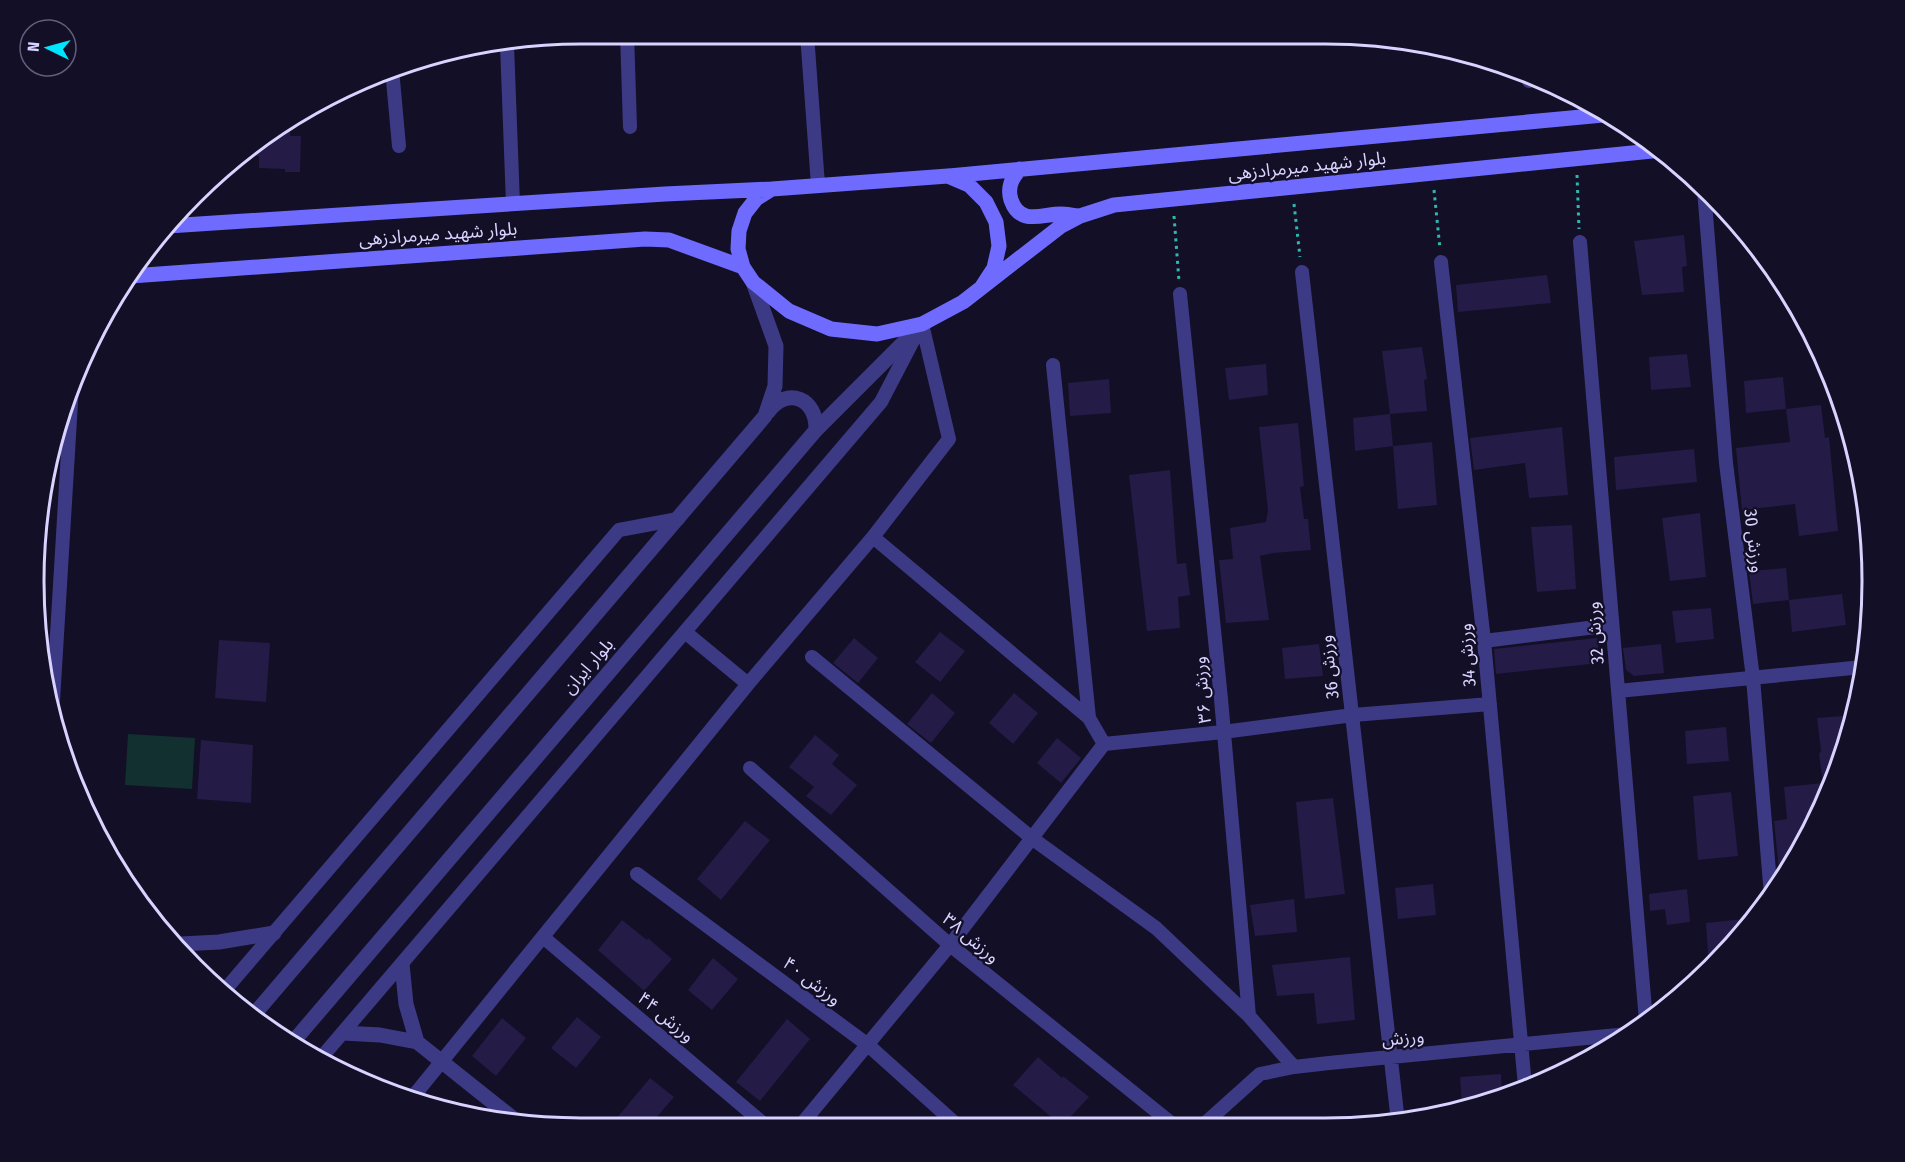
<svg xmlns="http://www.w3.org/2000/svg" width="1905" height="1162" font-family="'Fira Sans Condensed','Noto Sans Arabic',sans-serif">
<rect width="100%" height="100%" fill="#130f26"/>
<path fill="#12302f" d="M128 734 195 738 192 789 125 785Z"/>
<path fill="#241b47" d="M290 124V136H301L300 172H285V169L259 168V156L239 155 248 146Z
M1684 235 1687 266 1682 267 1684 292 1642 295 1634 241Z
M1547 275 1551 303 1458 312 1456 285Z
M1422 347 1427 379 1424 380 1427 411 1390 414 1382 351Z
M1687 354 1691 387 1651 390 1649 357Z
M1266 364 1268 395 1229 400 1225 368Z
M1783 377 1786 409 1746 413 1744 381Z
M1109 379 1111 413 1070 416 1068 383Z
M1821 405 1825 438 1829 437 1838 531 1799 536 1795 504 1742 510 1736 448 1790 442 1786 409Z
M1390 414 1393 446 1355 451 1353 418Z
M1298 423 1304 486 1300 487 1304 519H1308L1311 550 1273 553 1260 556 1269 620 1226 623 1219 560 1233 559 1230 528 1266 522 1268 510 1259 427Z
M1562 427 1568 495 1529 498 1525 463 1474 470 1470 438Z
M1432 442 1437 505 1398 509 1393 446Z
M1694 449 1697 482 1616 490 1614 457Z
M1170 470 1177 564 1186 563 1190 595 1178 597 1180 628 1147 631 1129 475Z
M1700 513 1706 577 1670 581 1662 518Z
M1572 525 1576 589 1537 592 1531 527Z
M1786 568 1789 600 1753 604 1749 571Z
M1842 594 1846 625 1792 632 1789 600Z
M1711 608 1714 639 1676 643 1672 611Z
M940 632 965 651 940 682 915 662Z
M854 638 878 658 858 683 833 663Z
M1597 638 1600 663 1496 674 1494 649Z
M219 640 270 643 266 702 215 698Z
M1319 644 1323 676 1285 679 1282 648Z
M1661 644 1664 673 1634 676 1626 670 1623 648Z
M932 693 955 713 931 743 907 724Z
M1014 693 1038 713 1013 744 989 723Z
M1855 715 1853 723 1825 799 1819 754 1821 751 1817 718Z
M1726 727 1729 761 1687 764 1685 731Z
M815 735 839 755 832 764 857 785 831 815 806 796 814 787 789 767Z
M1057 738 1081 758 1061 783 1037 763Z
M201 740 253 745 251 803 197 799Z
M1823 783 1825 799 1818 816 1804 817 1806 838 1780 881 1774 821 1787 819 1784 787Z
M1731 792 1738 856 1698 860 1693 796Z
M1333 798 1345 894 1305 899 1296 802Z
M745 821 770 840 721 900 697 879Z
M1433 884 1436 915 1398 919 1395 888Z
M1687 889 1690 922 1667 925 1665 909 1650 911 1649 894Z
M1294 899 1297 932 1255 936 1250 905Z
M1744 919V930L1709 968 1706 923Z
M622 920 647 940 648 938 672 959 644 991 598 950Z
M1350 957 1355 1020 1317 1024 1314 993 1277 996 1272 965Z
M713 958 738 979 712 1010 688 990Z
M577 1017 601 1037 576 1068 551 1048Z
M502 1018 526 1038 496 1076 472 1056Z
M787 1019 810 1039 760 1101 736 1082Z
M1038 1057 1062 1078 1063 1076 1089 1097 1062 1126 1013 1085Z
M1501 1074 1502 1096 1480 1105 1462 1106 1460 1077Z
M650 1078 674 1097 650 1125H611Z"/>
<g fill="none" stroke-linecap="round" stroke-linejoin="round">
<path stroke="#2fb8b0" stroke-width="3" stroke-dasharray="3 4.5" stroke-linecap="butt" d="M1577 175 1579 229
M1434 190 1440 249
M1294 204 1300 257
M1174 216 1179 281"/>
<path stroke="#3d3a85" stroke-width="14" d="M627 33 630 127
M807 34 818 185
M507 45 513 204
M392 69 399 146
M1529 73V81
M1704 190 1726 463 1753 678 1771 896
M1580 242 1646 1021
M1441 262 1484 641 1525 1086
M1302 272 1398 1122
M1180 294 1221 699 1249 1016 1294 1067
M1053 365 1089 718
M873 537 1089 718 1104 744
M685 632 748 684
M1484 641 1612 625
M812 657 1033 839 1156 928 1249 1016
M1618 691 1863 667
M53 701 72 386
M750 768 950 945 1176 1127
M637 874 868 1045 958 1126
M543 937 765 1125
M224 991 619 530 678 519
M321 1058 881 402 918 331
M412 1098 748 684 873 537 949 439 922 324
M800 1126 950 945 1104 744 1223 732 1353 715 1490 704
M1201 1127 1260 1074 1294 1067 1329 1063 1628 1034"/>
<path stroke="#3d3a85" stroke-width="15" d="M768 412C787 386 817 398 816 430
M181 944 219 942 274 933
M402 964 406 1004 417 1042
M251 1018 765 416 775 386 776 346 753 282
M343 1033 380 1035 417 1042 520 1124
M293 1042 816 430 922 324"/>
<path stroke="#6f6bff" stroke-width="15" d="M1020 169C1012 178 1007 187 1011 200 1020 226 1042 214 1061 214 1067 214 1074 216 1080 216
M948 176 969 185 986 202 996 222 999 246 994 268 981 288 963 302 922 324 877 334 831 329 789 311 753 282 743 267 738 249 739 231 745 213 756 199 772 189Z
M949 176 1603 115
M168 226 665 194 772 189
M131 276 645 239 669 240 743 267
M981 288 1061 226 1080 216 1114 205 1662 150"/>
</g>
<g text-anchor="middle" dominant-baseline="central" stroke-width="4.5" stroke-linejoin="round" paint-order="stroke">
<g font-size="18" fill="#d9d4ff" stroke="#130f26">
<text transform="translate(1307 166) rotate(-6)">بلوار شهید میرمرادزهی</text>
<text transform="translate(438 234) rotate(-4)">بلوار شهید میرمرادزهی</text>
<text transform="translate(1754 541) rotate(83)">ورزش 30</text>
<text transform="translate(1595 633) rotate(-95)">ورزش 32</text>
<text transform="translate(1467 655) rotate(-95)">ورزش 34</text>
<text transform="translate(588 666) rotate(-49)">بلوار ایران</text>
<text transform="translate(1329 667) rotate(-97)">ورزش 36</text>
<text transform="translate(1202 690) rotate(-95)">ورزش ۳۶</text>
<text transform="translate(971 938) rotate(40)">ورزش ۳۸</text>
<text transform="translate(812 981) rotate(37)">ورزش ۴۰</text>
<text transform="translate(666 1017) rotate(40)">ورزش ۴۴</text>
<text transform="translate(1403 1038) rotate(-5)">ورزش</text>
</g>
</g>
<path d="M0 0H1905V1162H0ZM581 44H1325A537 537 0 0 1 1862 581V581A537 537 0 0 1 1325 1118H581A537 537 0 0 1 44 581V581A537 537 0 0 1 581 44Z" fill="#130f26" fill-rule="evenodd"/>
<path fill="none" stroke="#d9d4ff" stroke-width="3" d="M581 44H1325A537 537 0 0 1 1862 581V581A537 537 0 0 1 1325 1118H581A537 537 0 0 1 44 581V581A537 537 0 0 1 581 44Z"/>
<g transform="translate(48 48) rotate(275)"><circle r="28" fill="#130f26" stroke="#625e7d" stroke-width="1.5"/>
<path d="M0-4.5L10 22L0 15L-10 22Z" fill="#00e5ff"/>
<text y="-9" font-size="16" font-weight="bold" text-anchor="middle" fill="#d9d4ff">N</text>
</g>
</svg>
